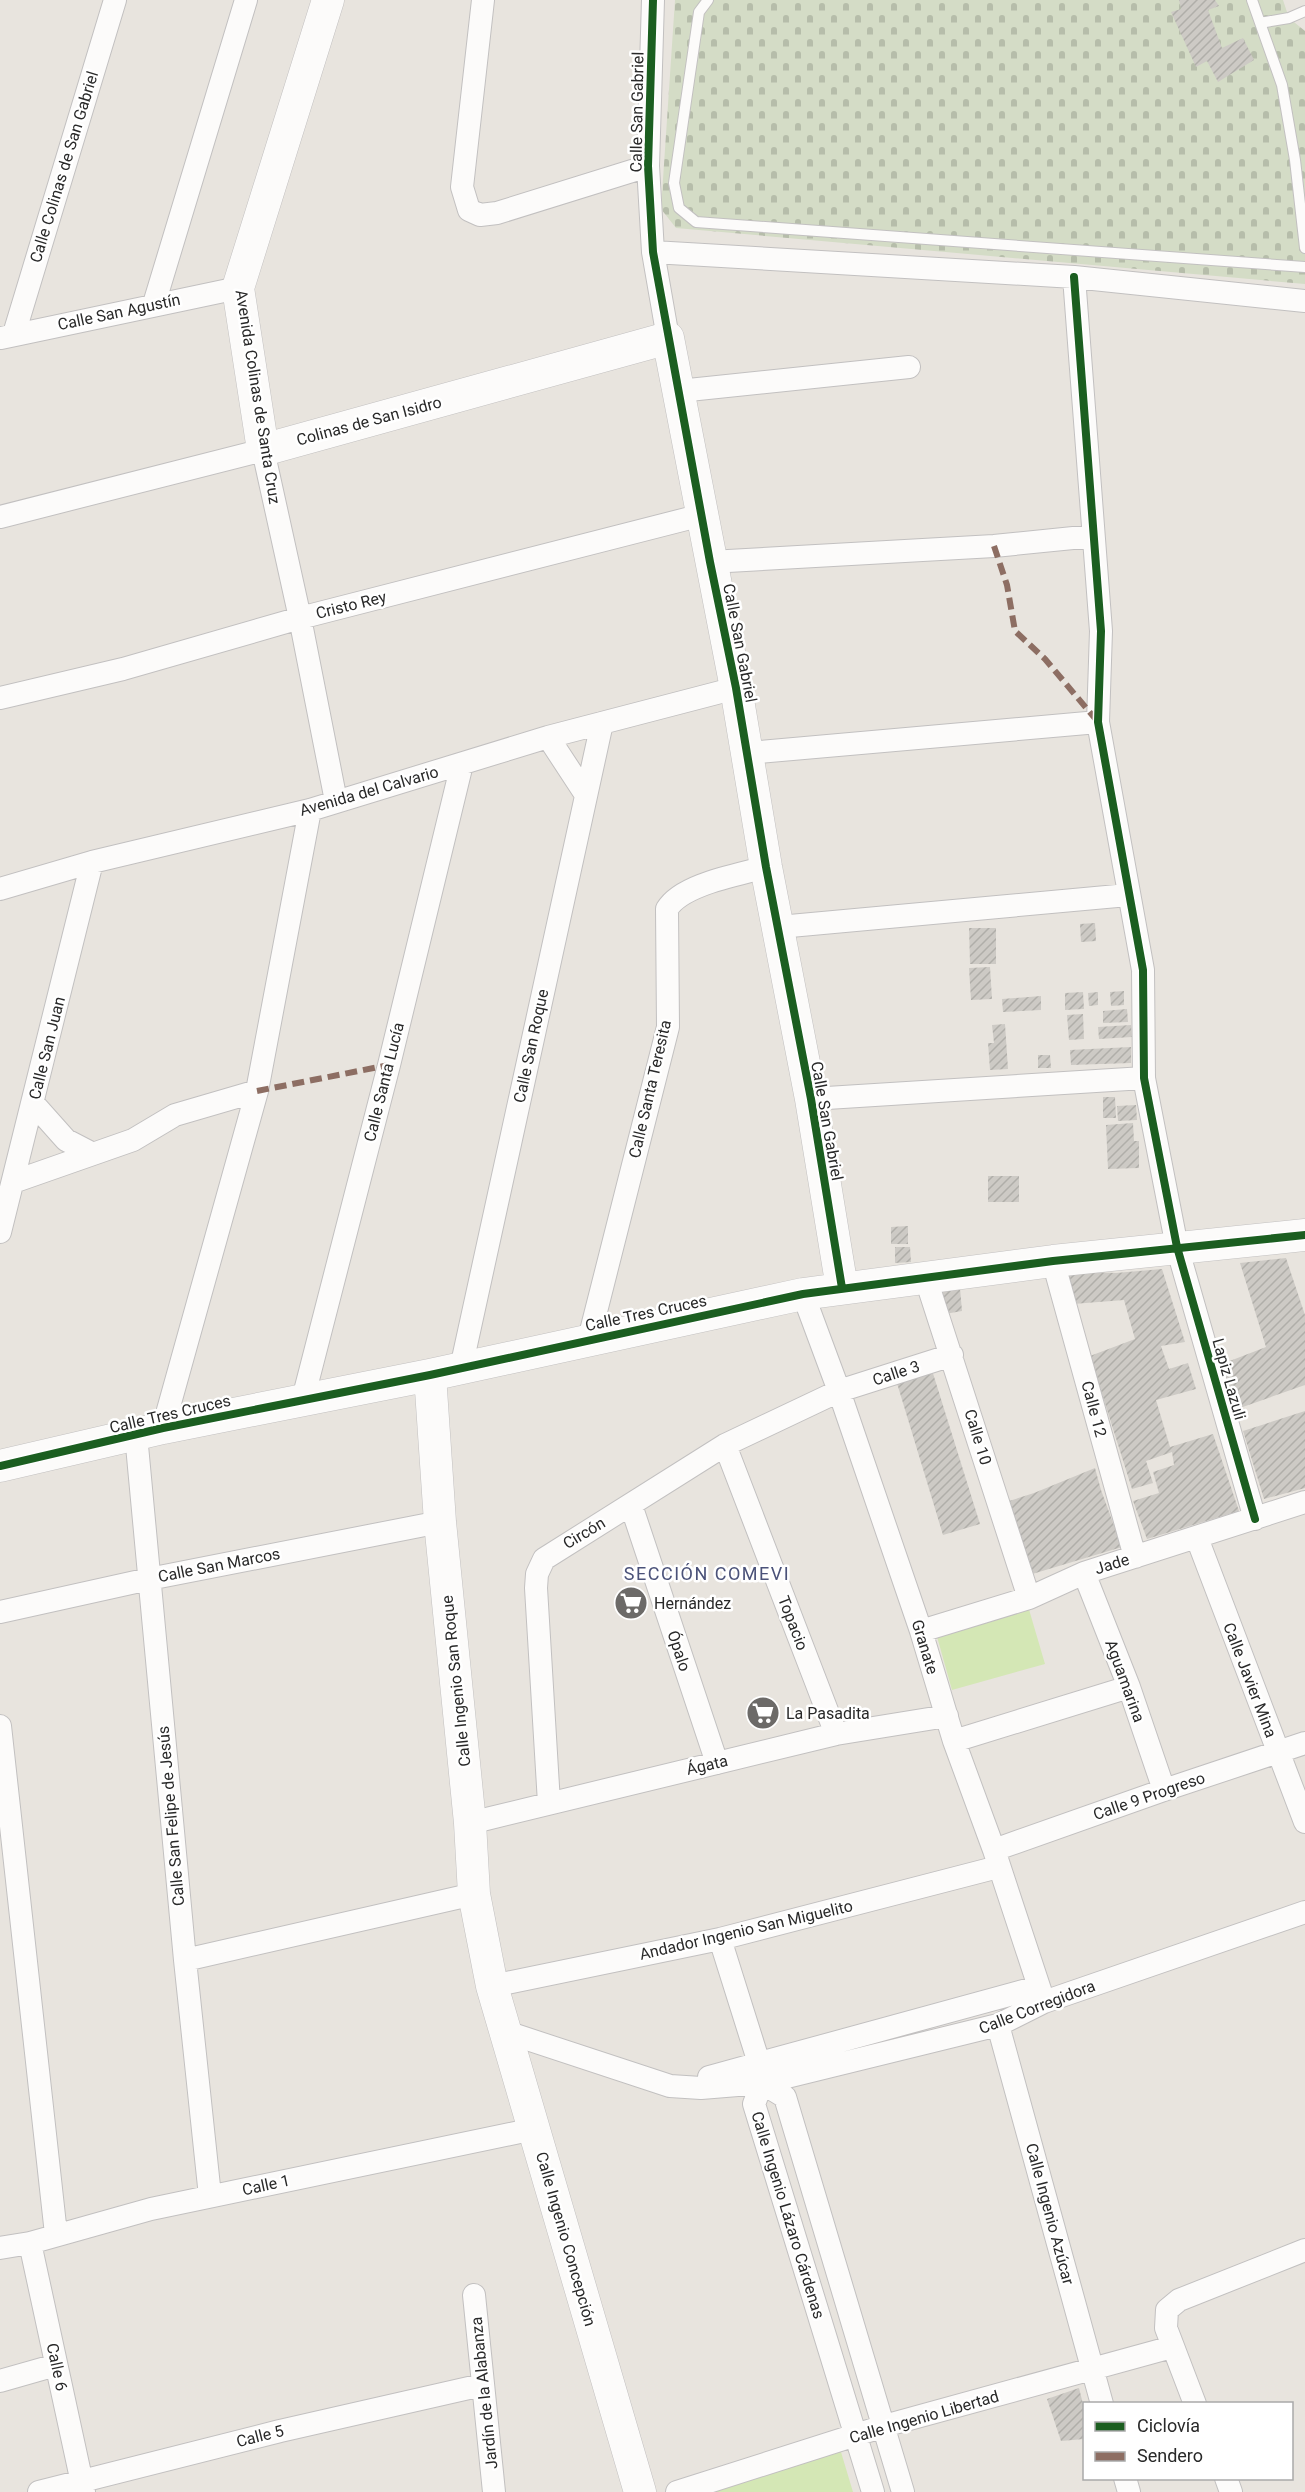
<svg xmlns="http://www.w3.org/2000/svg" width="1305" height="2492" font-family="Roboto,sans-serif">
<defs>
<pattern id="cemetery-stones" width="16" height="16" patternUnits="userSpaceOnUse" patternTransform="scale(1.5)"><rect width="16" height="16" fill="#d4dcc6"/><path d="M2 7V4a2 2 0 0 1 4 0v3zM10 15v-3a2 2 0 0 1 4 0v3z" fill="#b6bdaa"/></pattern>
<pattern id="building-hatch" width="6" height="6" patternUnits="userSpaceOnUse" patternTransform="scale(1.5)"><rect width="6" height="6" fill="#cdcac5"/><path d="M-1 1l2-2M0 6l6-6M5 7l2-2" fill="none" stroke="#b0aea9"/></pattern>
</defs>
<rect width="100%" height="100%" fill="#e8e4de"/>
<path fill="url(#cemetery-stones)" d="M675 0H1283L1289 18 1305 31V284L676 228 661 209Z"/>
<path fill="#d4e7b5" d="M1028 1606 1045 1664 952 1690 936 1633Z
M838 2442 853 2492H675Z"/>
<path fill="url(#building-hatch)" d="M1179 0H1215L1219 6 1208 10 1222 48 1243 38 1254 60 1218 82 1207 61 1196 67 1171 12 1181 9Z
M1095 923 1096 941 1081 942 1080 924Z
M969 928H996V964H970Z
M990 967 992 999 971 1000 969 968Z
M1124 991V1005L1111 1006 1110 992Z
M1083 992 1084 1009 1065 1010V993Z
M1098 992V1005L1089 1006 1088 993Z
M1041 996V1010L1003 1012 1002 999Z
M1127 1009 1128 1022 1103 1023V1011Z
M1083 1014 1084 1039 1069 1040 1067 1015Z
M1005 1024 1008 1069 990 1070 988 1043H994L992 1025Z
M1131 1025 1132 1037 1099 1039 1098 1027Z
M1131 1047V1063L1071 1065 1070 1050Z
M1038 1055H1050L1051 1068H1038Z
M1103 1097H1115L1116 1118H1103Z
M1136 1105 1137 1120 1118 1121 1117 1106Z
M1133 1123 1134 1141H1139V1168L1108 1169 1106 1125Z
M988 1176H1019V1202H988Z
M908 1226V1244H891V1227Z
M895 1247H910L911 1262 895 1263Z
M1286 1258 1305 1315V1385L1237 1409 1222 1364 1266 1347 1240 1263Z
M1162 1269 1185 1342 1161 1346 1169 1369 1188 1363 1196 1389 1156 1400 1170 1447 1213 1434 1239 1511 1147 1539 1133 1501 1159 1493 1153 1472 1174 1465 1172 1452 1146 1461 1153 1483 1132 1489 1090 1356 1135 1339 1124 1300 1073 1304 1062 1271 1116 1273Z
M938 1285 960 1288 962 1311 945 1314Z
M931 1367 980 1524 943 1535 896 1380Z
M1305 1411V1488L1264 1499 1243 1431Z
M1095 1468 1101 1490 1122 1547 1029 1575 1006 1502 1034 1493Z
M1079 2388 1084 2408V2439L1061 2441 1047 2399Z"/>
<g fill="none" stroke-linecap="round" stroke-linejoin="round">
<defs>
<path id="lane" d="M708 0 699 12 674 183 679 208 696 222 1305 267
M1252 0 1282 85 1295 160 1305 248
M1260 23 1289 18 1305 11"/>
<path id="street" d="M483 0 462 187 469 210 480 215 497 213 648 166
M653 0 648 166 653 252 668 338
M653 252 1074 277 1305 301
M1074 277 1101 631 1098 722 1143 970 1144 1078 1177 1247 1255 1519
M154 304 246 0
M14 334 115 0
M1 338 238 288
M679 391 909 367
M0 517 263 450 300 618 336 801
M710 562 994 546 1093 536
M0 698 123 669 300 618 702 515
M548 737 586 795
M748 753 1098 722
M0 889 92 862 310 810 548 737 736 688
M779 927 1128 895
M811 1099 1144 1078
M33 1103 66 1140 93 1154 133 1140 175 1115 257 1091
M13 1182 93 1154
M0 1232 92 862
M1053 1261 1135 1557
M925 1276 1029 1598
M803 1294 839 1391 921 1631 954 1741 994 1850 1044 2002
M589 1339 668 1027 667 909C682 884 738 875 766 867
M461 1368 602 723
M303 1399 389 1065 462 764
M163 1428 257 1091 310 810
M136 1435 185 1960 210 2196
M725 1445 836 1734
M631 1505 717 1763
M1197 1538 1305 1822
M1084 1573 1129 1687 1164 1790
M0 1612 149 1579 440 1522
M921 1631 1029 1598 1084 1573 1305 1502
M0 1726 56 2234
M954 1741 1129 1687
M549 1803 536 1588 537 1574 544 1559 725 1445 839 1391 952 1355
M470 1823 836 1734 947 1716
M994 1850 1164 1790 1305 1743
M720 1939 759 2063
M185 1960 474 1894
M492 1986 720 1939 998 1867
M998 2025 1102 2404
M506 2032 670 2086 701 2088 762 2083 998 2025 1044 2002 1305 1912
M709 2077 1038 1987
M762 2083 785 2097 903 2492
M762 2083 754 2104 873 2492
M30 2243 84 2492
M0 2248 30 2243 151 2209 534 2129
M474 2295 494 2492
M0 2381 56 2365
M1195 2404 1166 2328 1167 2310 1179 2300 1305 2250
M1125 2478 1129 2492
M1226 2478 1231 2492
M39 2492 280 2431 482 2385
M677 2492 884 2426 1172 2347"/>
<path id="secondary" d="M328 0 238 288 263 450 668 338 736 688 766 867 811 1099 842 1288
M430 1375 440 1522 470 1823 474 1894 492 1986 640 2492
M0 1466 163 1428 430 1375 803 1294 1053 1261 1305 1235"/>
</defs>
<use href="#lane" stroke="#c2c0c0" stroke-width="12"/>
<use href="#street" stroke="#c2c0c0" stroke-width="24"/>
<use href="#secondary" stroke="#c2c0c0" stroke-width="33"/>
<use href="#lane" stroke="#fcfbfa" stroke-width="10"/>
<use href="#street" stroke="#fcfbfa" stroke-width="22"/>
<use href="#secondary" stroke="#fcfbfa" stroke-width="32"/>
<path stroke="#8d6e63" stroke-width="6" stroke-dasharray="12 6" stroke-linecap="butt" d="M994 546 1007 585 1015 631 1045 659 1098 722
M257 1091 389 1065"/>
<defs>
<path id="cycleway" d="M653 0 648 166 653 252 710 562 736 688 766 867 811 1099 842 1288
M1074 277 1101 631 1098 722 1143 970 1144 1078 1177 1247 1255 1519
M0 1466 163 1428 430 1375 803 1294 1053 1261 1305 1235"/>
</defs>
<use href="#cycleway" stroke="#fff" stroke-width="11"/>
<use href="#cycleway" stroke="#1b5e20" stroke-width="8"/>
</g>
<defs>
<symbol id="supermarket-disc" viewBox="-11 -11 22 22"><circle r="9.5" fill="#6c6a68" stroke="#fff"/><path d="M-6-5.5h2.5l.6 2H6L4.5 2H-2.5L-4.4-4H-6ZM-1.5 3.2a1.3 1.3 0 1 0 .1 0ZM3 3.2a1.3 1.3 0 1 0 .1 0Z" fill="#fff"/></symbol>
</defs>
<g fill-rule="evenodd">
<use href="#supermarket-disc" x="612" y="1584" width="38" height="38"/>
<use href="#supermarket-disc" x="744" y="1694" width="38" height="38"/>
</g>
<g text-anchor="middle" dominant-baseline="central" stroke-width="5" stroke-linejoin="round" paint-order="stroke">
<g font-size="16" fill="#292929" stroke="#fff">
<text transform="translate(637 112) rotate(-89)">Calle San Gabriel</text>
<text transform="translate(64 167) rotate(-73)">Calle Colinas de San Gabriel</text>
<text transform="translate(119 312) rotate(-12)">Calle San Agustín</text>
<text transform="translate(258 397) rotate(81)">Avenida Colinas de Santa Cruz</text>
<text transform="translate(369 421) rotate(-15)">Colinas de San Isidro</text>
<text transform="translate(351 605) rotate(-14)">Cristo Rey</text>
<text transform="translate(740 643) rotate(79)">Calle San Gabriel</text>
<text transform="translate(369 791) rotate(-16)">Avenida del Calvario</text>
<text transform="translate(531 1046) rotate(-78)">Calle San Roque</text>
<text transform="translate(47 1048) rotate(-76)">Calle San Juan</text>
<text transform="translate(384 1082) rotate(-76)">Calle Santa Lucía</text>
<text transform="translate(650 1089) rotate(-77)">Calle Santa Teresita</text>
<text transform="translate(827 1121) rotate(80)">Calle San Gabriel</text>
<text transform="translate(646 1313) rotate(-12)">Calle Tres Cruces</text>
<text transform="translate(896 1373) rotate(-18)">Calle 3</text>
<text transform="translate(1229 1379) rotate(74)">Lapiz Lazuli</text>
<text transform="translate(1094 1409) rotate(75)">Calle 12</text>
<text transform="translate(170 1414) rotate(-13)">Calle Tres Cruces</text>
<text transform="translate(978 1437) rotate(73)">Calle 10</text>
<text transform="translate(584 1533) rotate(-31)">Circón</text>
<text transform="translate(1112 1564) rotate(-17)">Jade</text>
<text transform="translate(219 1565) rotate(-11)">Calle San Marcos</text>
<text transform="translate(793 1623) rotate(69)">Topacio</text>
<text transform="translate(925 1647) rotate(73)">Granate</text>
<text transform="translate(679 1651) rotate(72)">Ópalo</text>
<text transform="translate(1250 1680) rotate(69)">Calle Javier Mina</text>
<text transform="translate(456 1681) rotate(-96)">Calle Ingenio San Roque</text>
<text transform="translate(1125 1681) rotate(70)">Aguamarina</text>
<text transform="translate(707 1765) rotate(-13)">Ágata</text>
<text transform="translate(1149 1796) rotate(-19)">Calle 9 Progreso</text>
<text transform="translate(171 1816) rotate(-95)">Calle San Felipe de Jesús</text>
<text transform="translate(746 1930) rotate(-13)">Andador Ingenio San Miguelito</text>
<text transform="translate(1037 2007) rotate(-21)">Calle Corregidora</text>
<text transform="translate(266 2185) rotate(-12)">Calle 1</text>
<text transform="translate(1050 2214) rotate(75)">Calle Ingenio Azúcar</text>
<text transform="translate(788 2215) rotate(73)">Calle Ingenio Lázaro Cárdenas</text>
<text transform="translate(566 2239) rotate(74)">Calle Ingenio Concepción</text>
<text transform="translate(57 2367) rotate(78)">Calle 6</text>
<text transform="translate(484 2393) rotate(-96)">Jardín de la Alabanza</text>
<text transform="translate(924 2417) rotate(-16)">Calle Ingenio Libertad</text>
<text transform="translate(260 2436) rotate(-14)">Calle 5</text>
</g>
<g font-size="16" fill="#292929" stroke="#fff" text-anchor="start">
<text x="654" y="1603">Hernández</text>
<text x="786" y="1713">La Pasadita</text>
</g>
<g font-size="18" letter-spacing="1.5" fill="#4b5279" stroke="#fff">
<text x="707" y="1573">SECCIÓN COMEVI</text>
</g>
</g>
<rect x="1083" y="2402" width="210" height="78" fill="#ffffff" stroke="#a9a9a9" stroke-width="1.5"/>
<rect x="1095" y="2422" width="30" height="9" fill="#1b5e20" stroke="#a9a9a9" stroke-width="1.5"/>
<text x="1137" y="2432" font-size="18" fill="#292929">Ciclovía</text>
<rect x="1095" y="2452" width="30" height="9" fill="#8d6e63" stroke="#a9a9a9" stroke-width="1.5"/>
<text x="1137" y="2462" font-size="18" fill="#292929">Sendero</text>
</svg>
